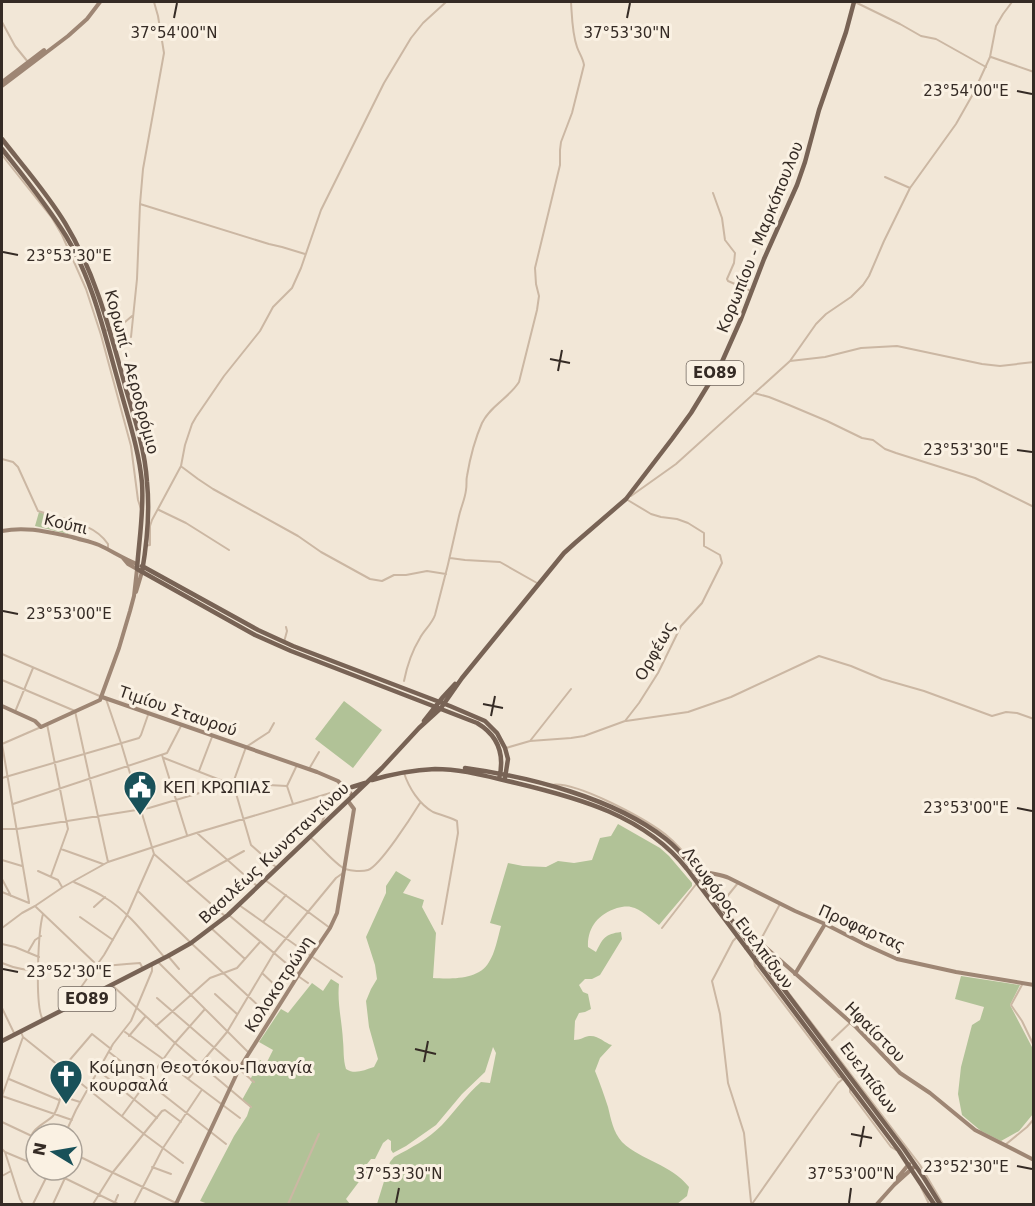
<svg xmlns="http://www.w3.org/2000/svg" width="1035" height="1206" font-family="'DejaVu Sans',sans-serif">
<rect width="100%" height="100%" fill="#f2e7d7"/>
<path fill="#b1c297" d="M39 512 72 523 68 534 35 526Z
M344 701 382 730 353 768 315 739Z
M618 824 660 848 669 856 692 883V886L659 925C651 919 641 909 631 907 627 906 621 907 617 908 598 914 587 928 588 947L596 952C603 938 605 934 621 932L622 939 600 975 592 979H585L579 985 583 992 588 994 591 1009 585 1012 579 1013 575 1021 574 1040C581 1040 583 1037 589 1036 599 1035 604 1043 612 1045L600 1058 595 1071C600 1083 604 1095 608 1107 611 1119 613 1132 622 1142 642 1161 671 1164 689 1187L687 1196 677 1204H377L390 1162 394 1157C411 1148 428 1139 442 1125 455 1111 466 1095 481 1082L490 1083 496 1053 493 1047 485 1072 462 1094 436 1125 406 1146 393 1153 391 1150V1141L388 1139 383 1143 375 1159H371L367 1164 369 1173 361 1179 346 1199 350 1204H208L200 1201 234 1136 247 1116 250 1107 242 1100 252 1082 250 1080 260 1060 266 1064 273 1050 259 1042 281 1009 288 1013 312 983 323 991 331 979 339 984C337 1003 342 1021 343 1041 344 1050 343 1059 346 1069 355 1075 364 1070 374 1067L378 1059 369 1027 366 1001 371 989 377 979 375 965 366 937 386 893V886L396 871 411 880 403 893 424 900 422 907 436 933 433 978C451 979 479 980 489 962 495 953 498 937 501 926L490 923 508 863 523 866 546 867 558 861 574 863 592 860 600 838 611 836Z
M961 976 1020 985 1010 1005 1033 1049V1114L1019 1131 1001 1141 981 1131 962 1115 958 1094 961 1067 972 1025 980 1020 984 1007 955 999Z"/>
<g fill="none" stroke-linecap="round" stroke-linejoin="round">
<path stroke="#cbb7a3" stroke-width="2" d="M855 2 900 24 921 36 936 39 986 67
M2 22 15 46 28 62
M991 57 1034 72
M2 155 52 218 62 235 86 289 101 335 131 446 138 500 141 509
M885 177 910 188
M713 193 722 218 725 240 735 253 734 263 727 279 728 281 751 291
M140 204 269 244 282 247 305 254
M104 332 112 327 120 324
M131 337 137 279 140 204 143 169 164 53 158 16 154 2
M114 342 117 329 132 316
M790 361 816 324 826 314 851 297 863 285 869 276 884 241 910 188 956 124 973 94 990 57 996 26 1003 14 1012 2
M754 393 769 397 789 405 827 421 862 438 873 440 885 449 896 453 975 478 1034 507
M2 459 13 462 18 467 38 511C60 519 94 522 108 544V549
M182 467 198 479 213 489 298 536 321 552 370 579 382 581 394 575H406L427 571 446 574
M631 496 676 464 790 361 825 357 861 348 897 346 982 364 1000 366 1034 362
M159 510 186 523 229 550
M145 546 150 545V526L152 520 181 466 185 445 192 424 196 417 224 376 260 331 273 307 292 288 301 268 321 210 384 83 411 38 423 23 446 2
M450 558 465 560 500 562 537 583
M284 642 287 631 286 627
M2 654 102 697
M2 680 75 711 108 862
M404 681C407 666 412 651 420 638 424 630 432 624 435 615 444 582 452 549 459 516 461 507 465 499 466 490 467 485 466 480 467 476 470 458 475 439 482 423 490 406 509 398 519 382L537 310 539 296 536 284 535 268 560 165V150L561 142 572 113 584 65C583 58 579 53 577 47 572 33 572 16 571 2
M15 712 33 668
M626 721 688 712 731 697 819 656 851 666 882 679 924 691 992 716 1006 712 1017 713 1034 719
M47 724 68 829 51 876
M530 741 571 689
M2 744 29 902
M2 744 41 727
M506 748 530 741 571 738 584 736 625 721 639 703 658 673 681 626 702 603 722 563 720 555 704 546V533L688 523 677 519 661 517 651 514 626 499
M162 755 187 835
M164 758 228 783
M309 769 319 752
M199 771 212 737
M404 773C409 788 419 804 433 812 441 815 449 817 457 821L458 833 442 924
M2 778 139 738 141 735 148 715
M233 783 251 845 277 868
M233 783 246 747 269 732 274 723
M551 785C575 780 645 819 665 834 676 843 685 853 694 865
M13 804 167 753 182 724
M293 804 287 786 297 765
M321 824 336 791
M2 829H17L149 808 233 783 287 786
M197 833 258 887
M310 837C319 845 336 865 345 869 351 871 362 872 368 870 380 866 412 816 420 803
M61 849 103 864
M154 854 226 917
M2 860 22 866
M38 871 58 880 62 887
M2 879 11 896
M265 880 330 928
M74 882C84 887 95 891 104 897 128 911 147 937 165 958
M187 882 244 851
M2 892 29 903
M139 892 191 943 263 1010
M721 904 738 883
M239 905 311 956 342 977
M36 907 97 965
M94 907 105 897
M230 916 299 974
M80 917 113 940
M263 922 286 895
M2 928 22 913 35 906 63 887 108 862 196 833 347 788
M211 928 245 959
M662 928 697 883
M737 937 733 941 712 981 720 1014 728 1083 744 1133 751 1202
M2 944 15 947 39 957
M764 944 760 941 780 904
M28 952 35 940 41 936
M168 956 179 969
M158 962 249 1053
M2 963C32 976 66 971 98 967 112 965 126 964 140 963L142 967
M262 973 276 986
M775 975 920 1165 943 1204
M298 976 308 983
M1023 983 1011 1005 1022 1021 1034 1046
M113 986 175 1043 251 1107
M215 994 237 1014
M157 998 254 1082
M69 1004 104 955 127 915 154 854 121 743 106 699
M2 1008 15 1035
M42 1018C35 1002 38 932 43 914
M156 1026 210 978 237 968 260 942
M125 1032 163 1059 188 1079 240 1118
M129 1036 145 1017
M23 1037 144 1134 183 1163
M832 1040 851 1022
M109 1052 226 1144
M62 1069 92 1034 111 1049
M99 1071 157 1118
M9 1079 59 1100
M188 1079 227 1032 274 953 336 878 343 873
M850 1088V1092L891 1147 896 1150
M2 1096 72 1120
M2 1096 23 1037 21 1032
M61 1096 80 1102
M122 1116 175 1043 205 1009
M2 1122 36 1138
M65 1134 76 1110 113 1044 131 1021 152 971V965
M31 1136C35 1126 46 1123 53 1116 61 1105 61 1087 69 1074
M1005 1145 1027 1127 1034 1119
M2 1149 5 1152 20 1199 23 1204
M5 1152 36 1165
M72 1153 176 1203
M152 1167 171 1174
M48 1170 118 1204
M2 1176 11 1171
M921 1187 929 1204
M115 1202 118 1195
M33 1204 50 1170
M53 1204 65 1178V1170
M93 1204 113 1172 162 1111 165 1110 181 1122
M134 1204 163 1148 201 1091
M288 1204 319 1134
M752 1204 814 1116 838 1083 844 1078 839 1077 755 966 754 960"/>
<path stroke="#9e8674" stroke-width="4" d="M2 82 44 50
M2 86 68 36 87 19 100 2
M2 531C26 526 48 532 72 537 81 540 90 541 99 545 112 551 124 559 137 564
M136 592 142 572
M102 697 317 772 338 781 353 796
M2 706 35 721 41 727 100 700 119 648 130 611 134 596 137 569 128 564 123 558
M691 866 694 865C701 874 718 873 729 878L795 911 825 924 866 945 897 959 956 972 1034 985
M746 948 752 944 764 946 856 1027 900 1073 930 1093 975 1130 1034 1160
M795 974 825 924
M895 1181 909 1164
M176 1204 239 1069 299 974 330 928 337 913 354 809 348 801
M877 1204 894 1185 915 1166"/>
<path stroke="#786355" stroke-width="4.5" d="M2 139C23 166 47 193 65 223 96 274 110 331 126 389 135 419 145 450 147 482 150 512 147 543 142 572
M2 149C24 177 47 205 66 236 93 281 104 332 118 381 127 415 139 449 142 483 144 512 139 540 137 569L255 635 291 651 477 723C499 736 505 755 499 779
M142 566 258 630 293 646 450 706 485 721 497 733 505 748 508 759 505 778
M424 721 443 697 455 684
M465 768C530 777 614 798 666 839 676 847 684 856 691 866L904 1149 924 1178 940 1204
M372 780C392 774 414 770 435 769 463 769 489 777 516 783 579 798 645 816 687 869L899 1151 934 1204
M352 787 365 783
M757 955V951L762 948
M2 1041 168 956 191 943 228 915 382 768 419 728 441 708 462 678 564 553 575 543 626 499 672 439 691 413 721 364 741 319 764 259 797 185 805 162 819 110 846 32 854 2"/>
</g>
<path fill="none" stroke="#352b25" stroke-width="2" d="M174 18 177 3M627 18 630 3M1017 91 1032 94M3 252 18 255M550 359 570 363M558 371 562 350M1017 450 1032 452M3 611 18 614M483 704 503 708M491 716 495 696M1017 808 1032 811M3 969 18 972M415 1049 436 1054M424 1062 428 1041M851 1134 872 1138M860 1147 864 1126M1017 1166 1032 1169M396 1203 399 1188M849 1203 851 1188"/>
<defs>
<symbol id="civic-pin" viewBox="-11 -11 22 30"><path d="M0 17L-7.5 6A9.5 9.5 0 1 1 7.5 6Z" fill="#195159" stroke="#faf1e3"/><path d="M-.6-6.5H3V-4.5H.6V-3L4-1V1h2V6H-6V1h2V-1L-.6-3ZM-1.2 2.5V6h2.4V2.5Z" fill="#fff"/></symbol>
<symbol id="church-pin" viewBox="-11 -11 22 30"><path d="M0 17L-7.5 6A9.5 9.5 0 1 1 7.5 6Z" fill="#195159" stroke="#faf1e3"/><path d="M-1.2-6h2.4v3.5h3.3v2.4h-3.3V6h-2.4V-.1h-3.3v-2.4h3.3Z" fill="#fff"/></symbol>
</defs>
<g fill-rule="evenodd">
<use href="#civic-pin" x="121" y="768" width="38" height="52"/>
<use href="#church-pin" x="47" y="1057" width="38" height="52"/>
</g>
<g text-anchor="middle" dominant-baseline="central" stroke-width="6" stroke-linejoin="round" paint-order="stroke">
<g fill="#faf1e3" stroke="#70665e" stroke-width="1.5">
<rect x="686.5" y="361" width="57" height="24" rx="4.5"/>
<rect x="58.5" y="987" width="57" height="24" rx="4.5"/>
</g>
<g font-size="15" font-weight="bold" fill="#352b25">
<text x="715" y="373">ΕΟ89</text>
<text x="87" y="999">ΕΟ89</text>
</g>
<g font-size="16" fill="#352b25" stroke="#faf1e3">
<text transform="translate(760 237) rotate(-68)">Κορωπίου - Μαρκόπουλου</text>
<text transform="translate(132 372) rotate(75)">Κορωπί - Αεροδρόμιο</text>
<text transform="translate(66 524) rotate(13)">Κούπι</text>
<text transform="translate(655 651) rotate(-61)">Ορφέως</text>
<text transform="translate(178 711) rotate(19)">Τιμίου Σταυρού</text>
<text transform="translate(274 853) rotate(-43)">Βασιλέως Κωνσταντίνου</text>
<text transform="translate(738 918) rotate(53)">Λεωφόρος Ευελπίδων</text>
<text transform="translate(862 928) rotate(24)">Προφαρτας</text>
<text transform="translate(279 984) rotate(-57)">Κολοκοτρώνη</text>
<text transform="translate(875 1032) rotate(45)">Ηφαίστου</text>
<text transform="translate(869 1078) rotate(53)">Ευελπίδων</text>
</g>
<g font-size="16" fill="#352b25" stroke="#faf1e3" text-anchor="start">
<text x="163" y="787">ΚΕΠ ΚΡΩΠΙΑΣ</text>
<text x="89" y="1067">Κοίμηση Θεοτόκου-Παναγία<tspan x="89" dy="18">κουρσαλά</tspan></text>
</g>
</g>
<g font-size="15" text-anchor="middle" fill="#352b25" stroke="#faf1e3" stroke-width="6" stroke-linejoin="round" paint-order="stroke">
<text x="174" y="38">37°54'00"N</text>
<text x="627" y="38">37°53'30"N</text>
<text x="966" y="96">23°54'00"E</text>
<text x="69" y="261">23°53'30"E</text>
<text x="966" y="455">23°53'30"E</text>
<text x="69" y="619">23°53'00"E</text>
<text x="966" y="813">23°53'00"E</text>
<text x="69" y="977">23°52'30"E</text>
<text x="966" y="1172">23°52'30"E</text>
<text x="399" y="1179">37°53'30"N</text>
<text x="851" y="1179">37°53'00"N</text>
</g>
<rect width="1035" height="1206" fill="none" stroke="#352b25" stroke-width="6"/>
<g transform="translate(54 1152) rotate(281)"><circle r="28" fill="#faf1e3" stroke="#aba297" stroke-width="1.5"/>
<path d="M0-4.5L10 22L0 15L-10 22Z" fill="#195159"/>
<text y="-9" font-size="16" font-weight="bold" text-anchor="middle" fill="#352b25">N</text>
</g>
</svg>
